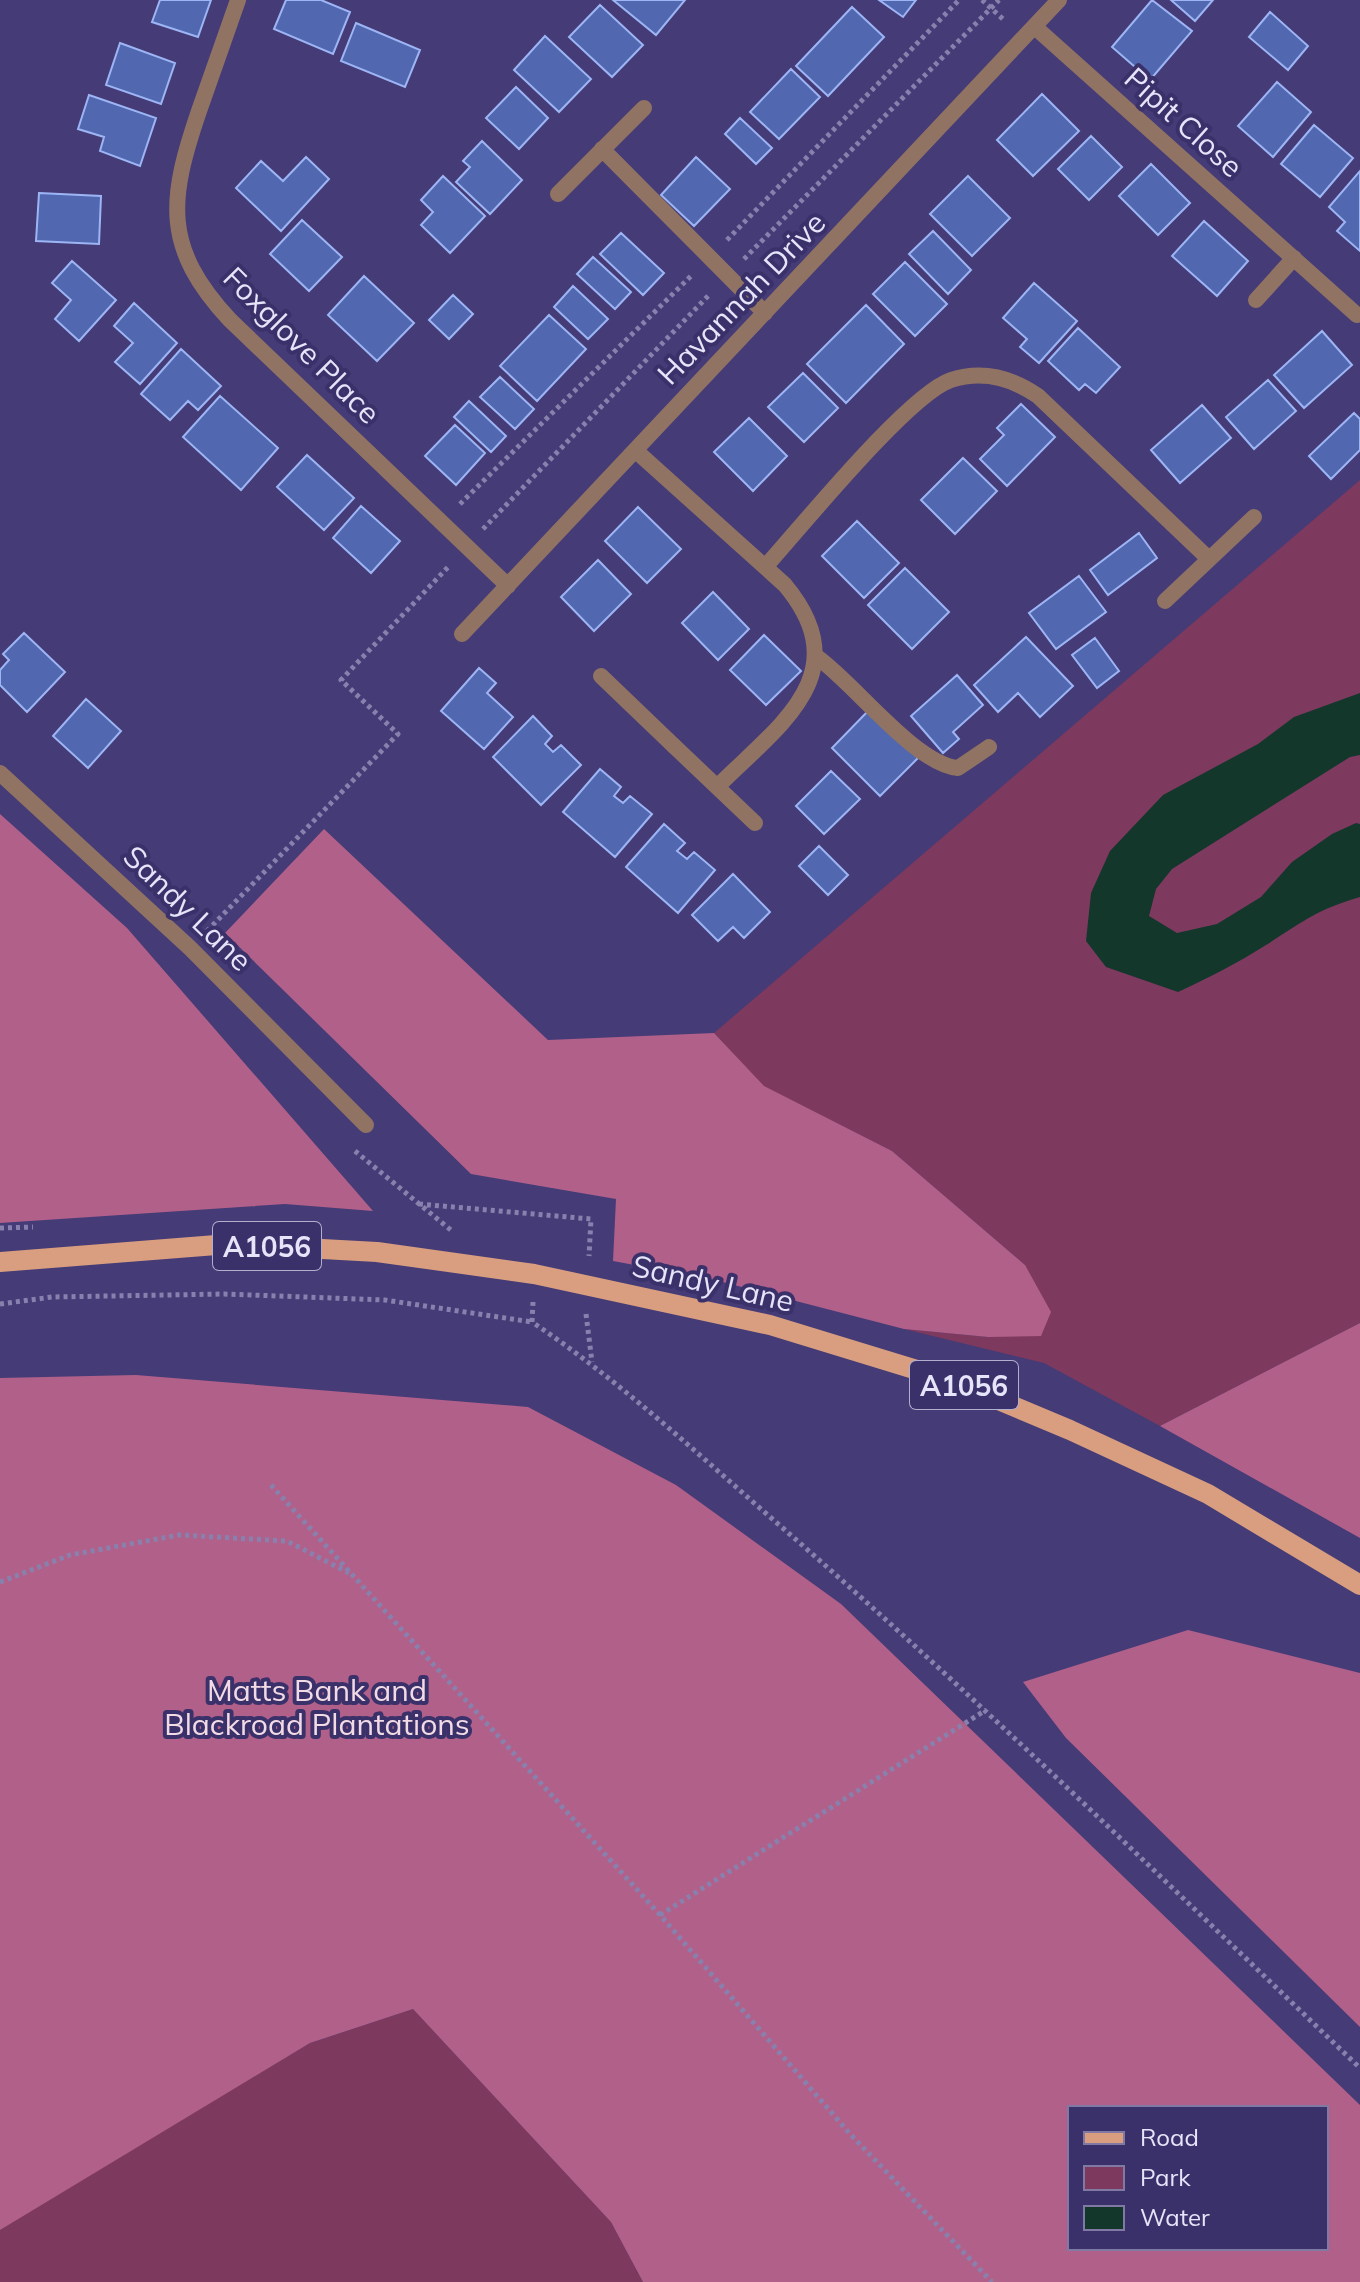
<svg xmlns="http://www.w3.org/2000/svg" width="1360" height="2282" font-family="Mulish,sans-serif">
<rect width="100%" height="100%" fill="#453b76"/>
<path fill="#7e395e" d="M1360 480V1323L1160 1426 1044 1363 904 1329 988 1337 1025 1265 892 1151 763 1086 714 1033Z
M413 2009 611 2222 643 2282H0V2230L39 2204 310 2043Z"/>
<path fill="#b1608a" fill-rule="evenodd" d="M0 814 127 928 373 1211 285 1204 0 1223Z
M324 829 548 1040 714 1033 764 1086 892 1151 1025 1265 1051 1312 1041 1336 988 1337 904 1329 715 1280 613 1261 616 1199 471 1174 225 933Z
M1360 1323V1538L1160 1426Z
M136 1375 528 1407 676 1485 841 1604 1360 2105V2282H643L611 2222 413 2009 310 2043 0 2230V1378ZM1070 2108H1326V2248H1070Z
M1188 1630 1360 1673V2027L1066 1738 1023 1682Z"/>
<path fill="#13372b" d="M1360 693V755L1350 757 1172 869 1156 889 1149 916 1177 933 1217 924 1261 897 1292 862 1332 834 1356 823 1360 824V897C1318 909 1302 922 1266 945 1238 963 1208 978 1178 992L1106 967 1086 941 1091 893 1110 851 1163 795 1258 744 1294 717Z"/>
<path fill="#5167af" stroke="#9db5f5" stroke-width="2" d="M160 0H211L198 37 152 22Z
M286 0H321L350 12 333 54 274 29Z
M613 0H685L656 35Z
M879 0H916L903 17Z
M1152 0 1192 31 1150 80 1112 47Z
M1171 0H1213L1195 21Z
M600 5 643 45 612 77 569 37Z
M852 7 884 37 828 96 796 66Z
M1270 12 1308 46 1288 70 1249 37Z
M356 23 420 50 405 87 341 61Z
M545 36 591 79 559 112 514 70Z
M120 43 175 63 161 104 106 85Z
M791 69 820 97 779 139 750 112Z
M1277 82 1311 112 1273 157 1238 126Z
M516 87 548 118 519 149 486 118Z
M1042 94 1079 131 1033 176 997 140Z
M89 95 156 118 140 166 100 151 104 137 78 129Z
M740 118 772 148 756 164 725 134Z
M1314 125 1353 158 1320 197 1281 164Z
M1091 136 1122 167 1089 200 1058 169Z
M482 141 522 180 490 214 456 182 470 167 463 161Z
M306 157 329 179 281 231 236 188 261 161 283 181Z
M696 157 730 189 694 226 661 195Z
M1151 164 1190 203 1158 235 1119 196Z
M1360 171V251L1337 231 1345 222 1329 207Z
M443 176 485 216 450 253 421 225 433 212 421 200Z
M968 176 1010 218 972 256 930 214Z
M39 193 101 196 99 244 36 241Z
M302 220 342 257 309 291 270 254Z
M1204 221 1248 261 1217 296 1172 256Z
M933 231 971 270 948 294 909 254Z
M621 233 664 273 643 295 600 254Z
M593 257 631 292 615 309 577 274Z
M72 261 116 300 79 341 55 319 71 300 52 283Z
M905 262 947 304 915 336 873 294Z
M364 276 414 323 377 361 328 315Z
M1034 283 1077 321 1039 363 1020 347 1027 339 1003 318Z
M573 286 608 319 588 339 554 307Z
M453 295 473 314 449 339 429 320Z
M134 303 177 343 140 384 115 362 133 343 114 326Z
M866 305 904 344 846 403 807 364Z
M549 315 586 349 537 401 500 366Z
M1078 328 1120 367 1096 393 1085 384 1079 390 1048 361Z
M1322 331 1352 365 1304 408 1274 375Z
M181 349 221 386 198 410 188 401 170 420 141 394Z
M803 373 838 408 804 442 768 407Z
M500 377 534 409 515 429 480 397Z
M1268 380 1296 411 1254 449 1226 417Z
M220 396 278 448 241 490 183 437Z
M469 401 506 436 491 452 454 417Z
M1021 404 1055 437 1007 486 980 459 1004 435 997 428Z
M1202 405 1231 438 1180 483 1151 450Z
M1354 413 1360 419V450L1331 479 1309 456Z
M749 418 787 456 753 491 714 452Z
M455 425 485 453 456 485 425 456Z
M307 455 354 498 324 530 277 487Z
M963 458 997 491 955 534 921 500Z
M361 506 400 541 371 573 333 538Z
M638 507 681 549 647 583 605 541Z
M857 521 899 563 864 598 822 556Z
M1139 533 1157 558 1108 595 1090 570Z
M598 560 631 594 594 631 561 597Z
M905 568 949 612 912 649 868 605Z
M1079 576 1106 612 1056 649 1029 613Z
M713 592 749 629 718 660 682 623Z
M24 633 65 672 27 712 0 685V670L9 660 3 654Z
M764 635 801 671 766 705 730 670Z
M1026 637 1073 686 1040 717 1018 693 998 712 974 685Z
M1095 638 1119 671 1097 688 1072 655Z
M479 668 496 683 487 693 513 717 484 749 441 711Z
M957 675 983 705 953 732 959 739 943 753 911 716Z
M86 699 121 731 88 768 53 736Z
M870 709 918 758 880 796 832 748Z
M533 716 552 736 545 744 553 752 561 745 581 765 541 805 493 757Z
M600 769 621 787 614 796 623 803 630 796 652 814 615 857 563 812Z
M831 771 860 799 824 834 796 806Z
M664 824 685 843 677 851 687 859 694 852 715 870 678 913 626 867Z
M819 846 848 875 828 895 799 866Z
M733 874 770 912 744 938 733 927 718 941 692 915Z"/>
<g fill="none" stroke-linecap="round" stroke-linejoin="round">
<path stroke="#8881ad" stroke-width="5" stroke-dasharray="4 4" stroke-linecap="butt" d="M982 0 1004 20
M727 240 959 0
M744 259 999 0
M460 504 692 275
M483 529 709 295
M207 931 398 734 341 680 449 566
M355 1151 452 1231
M419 1204 591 1219 589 1256
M0 1228 33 1227
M533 1302 532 1322C623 1383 702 1458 785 1530 983 1703 1170 1886 1360 2068
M0 1304 52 1297 224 1294 385 1300 532 1322
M586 1314 592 1362
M271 1485 660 1915 851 2135 992 2282
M0 1582 70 1555 179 1535 287 1541 349 1573
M660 1915 986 1710"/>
<path stroke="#917364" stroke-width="16" d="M817 657C855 684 915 764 958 768L989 747
M601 676 674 746"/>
<path stroke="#917364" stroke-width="16" d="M238 0C225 37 212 74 199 111 169 199 162 247 230 320L508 586
M1036 28 1357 315
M602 149 765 313
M558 194 644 108
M1256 300 1294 258
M635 450 785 585C859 674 779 725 718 786
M766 566C802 526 909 394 951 380 982 370 1012 378 1038 396L1209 559
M1165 601 1254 517
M462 634 1059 0
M674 746 755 823
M0 773 190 948 366 1125"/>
<path stroke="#d89e7f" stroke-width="20" d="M0 1262 229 1244 377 1252 534 1274 770 1325 953 1381 1070 1430 1208 1494 1360 1585"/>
</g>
<g text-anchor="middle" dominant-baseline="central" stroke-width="8" stroke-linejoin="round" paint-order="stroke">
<g fill="#3b316a" stroke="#b2aece" stroke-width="2">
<rect x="213" y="1222" width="108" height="48" rx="6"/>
<rect x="910" y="1361" width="108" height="48" rx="6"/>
</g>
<g font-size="28" font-weight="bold" fill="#e5e4f9">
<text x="267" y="1246">A1056</text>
<text x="964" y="1385">A1056</text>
</g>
<g font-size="30" fill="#e5e4f9" stroke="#3b316a">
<text transform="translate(1184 122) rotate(42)">Pipit Close</text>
<text transform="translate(741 298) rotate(-46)">Havannah Drive</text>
<text transform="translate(302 345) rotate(45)">Foxglove Place</text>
<text transform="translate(188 908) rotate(44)">Sandy Lane</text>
<text transform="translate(713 1283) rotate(13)">Sandy Lane</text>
</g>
<g font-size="30" fill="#f3dbe6" stroke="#3b316a">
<text x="317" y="1690">Matts Bank and<tspan x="317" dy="34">Blackroad Plantations</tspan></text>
</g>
</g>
<rect x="1068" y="2106" width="260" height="144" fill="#3b316a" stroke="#7f79a3" stroke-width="2"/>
<rect x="1084" y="2132" width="40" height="12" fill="#d89e7f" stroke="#7f79a3" stroke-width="2"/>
<text x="1140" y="2146" font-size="24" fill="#e5e4f9">Road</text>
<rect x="1084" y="2166" width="40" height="24" fill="#7e395e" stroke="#7f79a3" stroke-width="2"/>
<text x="1140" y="2186" font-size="24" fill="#e5e4f9">Park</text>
<rect x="1084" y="2206" width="40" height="24" fill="#13372b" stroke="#7f79a3" stroke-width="2"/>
<text x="1140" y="2226" font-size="24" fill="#e5e4f9">Water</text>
</svg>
